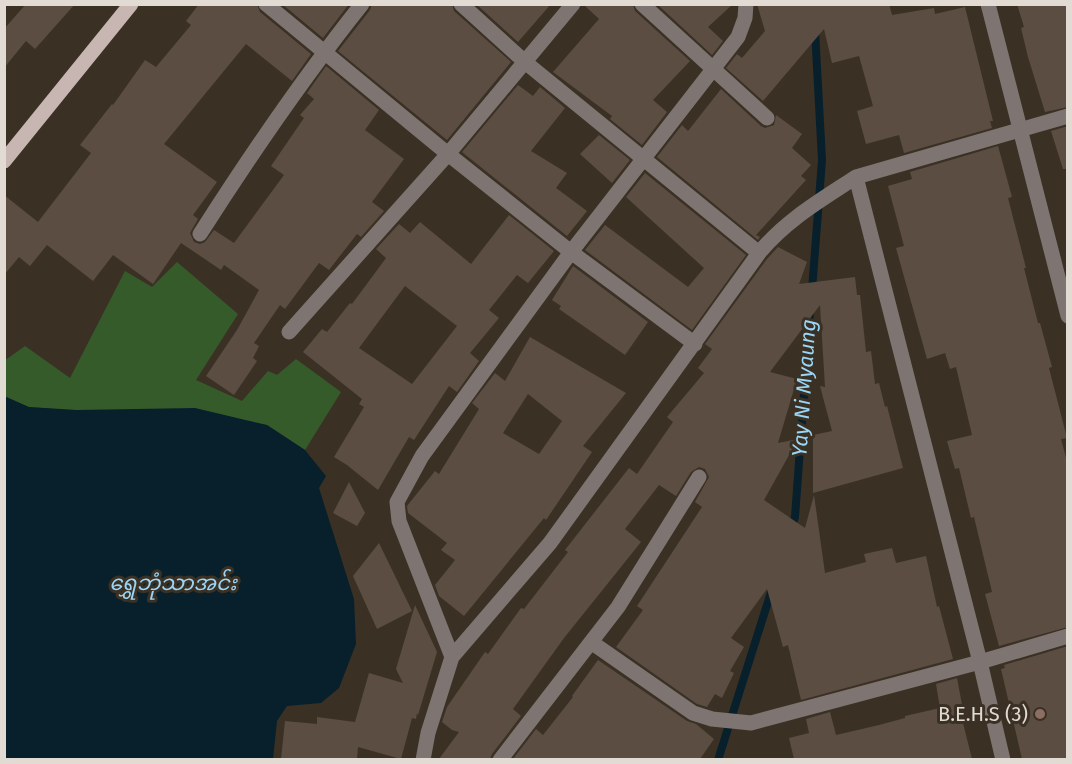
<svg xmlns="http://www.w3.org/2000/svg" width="1072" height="764" font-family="'Fira Sans','Noto Sans Myanmar',sans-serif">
<rect width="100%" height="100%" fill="#3a3124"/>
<path fill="#365b2b" d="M177 262 238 314 196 380 242 401 268 371 277 375 296 359 341 392 305 450 267 425 28 407 7 397 5 398 4 361 25 346 70 378 125 271 152 287Z"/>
<path fill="#07202c" d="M6 397 29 407 77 410 195 408 267 425 305 450 326 476 319 488 354 599 356 644 339 688 321 703 287 706 277 721 273 759H5L4 398Z"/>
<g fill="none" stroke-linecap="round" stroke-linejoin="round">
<path stroke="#07202c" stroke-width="8" d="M812 290 822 160 815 30
M791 529 795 517 810 311
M718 760 772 589"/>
</g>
<path fill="#5b4d42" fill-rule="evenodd" d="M26 4H75L35 49 26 41 4 68V29Z
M199 4H257L260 12 311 54 292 81 246 44 164 144 217 182 193 215 198 219 190 233 194 242 200 244 205 242 214 230 234 243 284 175 271 166 304 118 300 115 314 99 307 93 326 66 379 110 365 130 404 159 372 202 384 211 361 237 357 234 329 270 319 263 285 309 280 305 254 343 259 346 253 358 257 361 234 395 206 376 237 330 259 290 224 265 221 270 181 243 153 284 113 255 93 281 47 245 30 266 19 257 4 275V195L38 222 91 153 80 145 112 104 113 105 145 60 156 67 191 25 186 21Z
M282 4H349L323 38Z
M372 4H452L454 11 511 62 447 140 338 51 370 10Z
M476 4H551L518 42Z
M583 4H633L635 11 690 61 653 100 667 112 642 145 610 119 612 116 553 72 599 19Z
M657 4H733L708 27 723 41 712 55Z
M757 4H889L892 15 934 8 935 14 965 7 993 121H990L992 128 904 153 899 135 866 144 857 111 873 106 859 56 832 63 824 29 763 101 726 68 737 54 742 58 765 31Z
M1017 4H1068V107L1045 112 1028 57 1021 28 1024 27Z
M518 85 533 96 540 87 565 108 531 151 567 173 556 188 587 211 567 236 462 152Z
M721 89 761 126 765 128 774 125 776 115 802 134 792 148 811 165 801 176 806 180 756 235 760 237 758 240 657 157 682 125 688 131Z
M1068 126V169H1063L1051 131Z
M599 135 630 160 612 183 580 154Z
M998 146 1012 197 1008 198 1026 268H1024L1038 323H1040L1052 367 1049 368 1067 438 1061 439 1068 465V627L999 646 985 594 992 592 974 517 971 518 959 468 955 469 947 441 972 435 956 367 950 369 945 353 927 359 896 248 904 246 888 186 912 179 910 172Z
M645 173 746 255 692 330 585 250 605 225 688 287 704 268 626 197Z
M509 215 554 251 528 283 517 275 489 310 499 318 470 353 479 361 457 392 449 386 414 440 409 437 378 490 347 465 334 457 364 407 359 404 362 399 303 352 322 329 327 332 350 303 352 304 386 258 376 249 399 224 410 233 420 222 471 264ZM405 286 457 326 412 384 359 348Z
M778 247 807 262 799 284 855 277 857 295H860L866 352 871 351 875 384 879 383 885 407 887 406 903 468 813 493V435L832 431 820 386 825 387 820 305 770 372 797 379 778 443 798 439 764 500 805 528 814 495 825 573 866 562 864 554 892 548 896 563 926 556 937 607 939 606 953 659 801 700 788 645 783 647 767 589 731 638 744 647 730 671 734 673 722 698 715 694 707 707 697 704 616 647 643 610 637 606 702 507 695 502 709 477 705 469 699 467 691 472 676 496 659 485 625 529 641 542 564 638 513 709 521 716 492 754 490 759H439L459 732 452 730 442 722 447 707 485 652 488 654 521 608 524 609 568 552 565 550 629 468 637 474 673 422 667 417 704 373 698 368 712 349 705 344 767 259Z
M573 266 648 322 625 355 559 309 561 306 552 300Z
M530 337 626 393 583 446 592 452 546 520 544 518 464 616 439 596 435 585 455 560 441 550 447 543 408 513 407 506 435 471 439 474 479 409 472 403 495 373 505 381ZM528 394 562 421 539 454 503 433Z
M349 482 365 513 357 526 333 513Z
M379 543 412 611 377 629 353 576Z
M415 605 437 652 418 715 417 713 416 719 412 718 401 759 358 747 357 759H281L285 721 317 724V717L355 722 369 673 403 683 396 669Z
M1068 646V759H1022L1001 669 1005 668 1004 665Z
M598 660 687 721 696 724 714 739 700 759H513L536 729 543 735 573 697 572 696Z
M957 678 963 710 960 711 972 759H794L789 738 809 733 806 719 830 712 836 735 879 725 905 718V716L940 708 936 684Z"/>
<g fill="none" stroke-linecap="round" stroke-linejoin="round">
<path stroke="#7e7573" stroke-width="15" d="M266 4 448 154 571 252 695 344
M461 4 525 62 759 253
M642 4 767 118
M988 4 1068 316
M200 234C251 154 303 78 362 4
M289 332 448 154 573 4
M591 642 693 713 712 719 751 723 980 662 1068 636
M452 657 399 521 397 502 422 456 571 252 738 37 745 18 746 4
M423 760 428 733 452 657 550 543 759 253C786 220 821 200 856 177
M500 760 618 607 699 477
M1003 760 980 662 856 177 1068 116"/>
<path stroke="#c8b6b3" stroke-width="15" d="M4 161 131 4"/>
</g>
<circle fill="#8d6e63" stroke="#3a3124" stroke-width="2" cx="1040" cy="714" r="6"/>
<g text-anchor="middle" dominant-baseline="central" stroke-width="6" stroke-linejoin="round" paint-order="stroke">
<g font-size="20" fill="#e1dbd3" stroke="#3a3124" text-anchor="end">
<text x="1028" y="714">B.E.H.S (3)</text>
</g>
<g font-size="21" font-style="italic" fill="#9ad6f7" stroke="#3a3124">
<text transform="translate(804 388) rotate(-86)">Yay Ni Myaung</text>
<text x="173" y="583">ရွှေဘုံသာအင်း</text>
</g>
</g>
<rect width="1072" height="764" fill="none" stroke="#e1dbd3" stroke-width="12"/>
</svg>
